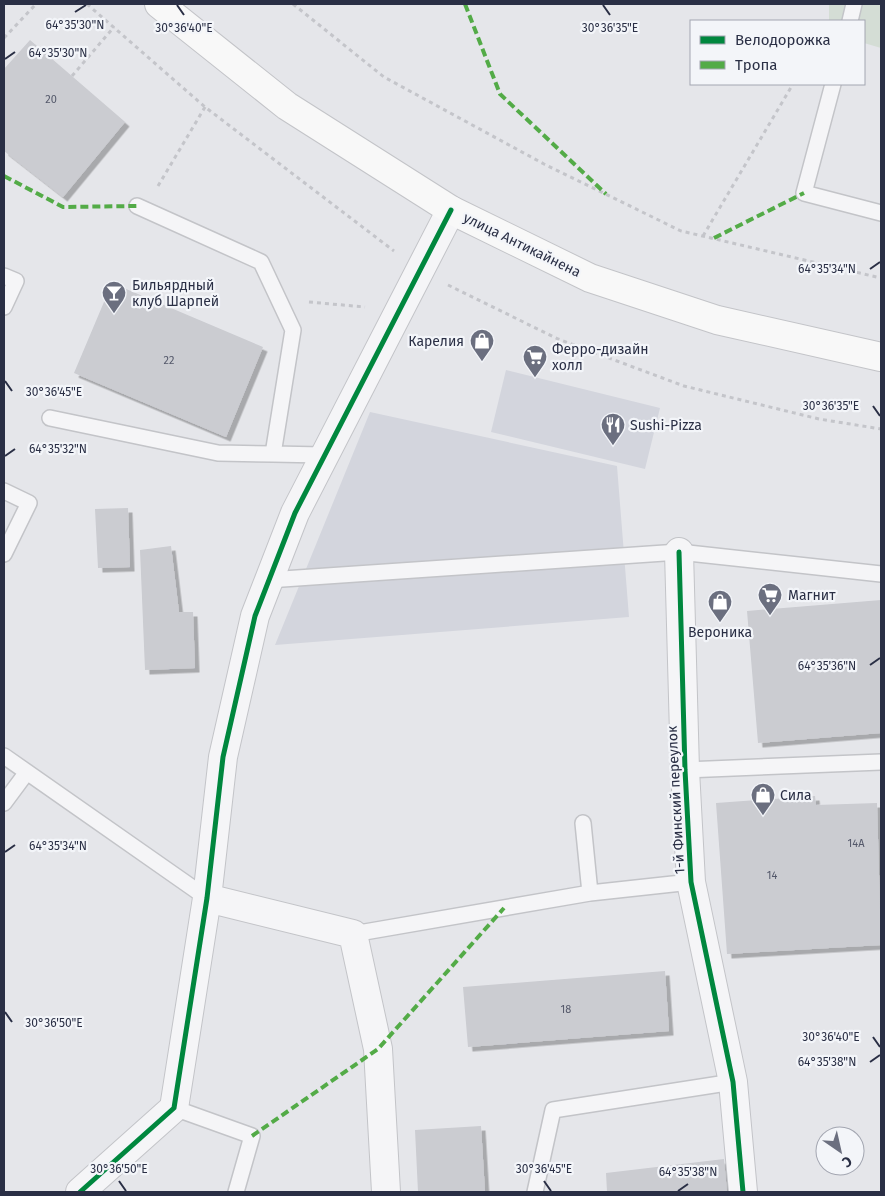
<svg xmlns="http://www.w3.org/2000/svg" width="885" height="1196" font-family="'Fira Sans',sans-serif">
<defs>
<filter id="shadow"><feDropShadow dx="4.5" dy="4.5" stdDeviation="0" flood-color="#0004"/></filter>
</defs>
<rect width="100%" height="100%" fill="#e5e6ea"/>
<path fill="#d3d5dd" d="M506 370 660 408 645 469 491 432Z
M370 412 617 466 629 617 275 645Z"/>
<path fill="#d4ddd5" d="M829 4H881V48L864 43V21H829Z"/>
<path fill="#cbccd1" filter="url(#shadow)" d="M30 40 125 122 63 197 4 151V69Z
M112 283 263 347 226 437 74 373Z
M128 508 130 567 98 568 95 509Z
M171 546 179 612H193L195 668 145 670 140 550Z
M881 600V733L758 743 747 611Z
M815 796 816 805 877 803 881 945 727 954 716 803Z
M665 971 669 1031 468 1047 463 987Z
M481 1126 485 1192H418L415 1130Z
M724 1159 727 1192H607L606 1173Z"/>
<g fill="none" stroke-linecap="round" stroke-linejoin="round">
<defs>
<path id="service" d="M850 21 854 4
M833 84 804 193 881 213
M137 206 261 262 293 330 273 454 323 455
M4 276 16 281 4 307
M50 418 218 453 273 454
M4 491 29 503 4 554
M268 580 679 552 881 574
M4 756 207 898
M685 770 881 762
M4 803 27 772
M583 823 590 893
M353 934 590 893 691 882
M174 1108 252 1136 236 1192
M535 1192 553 1110 733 1082"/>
<path id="minor" d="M679 552 685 770 691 882 733 1082 743 1192
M207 898 353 934 378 1049 386 1192
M80 1192 174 1108 207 898 223 757 255 616 295 513 451 210"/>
<path id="secondary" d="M159 4 287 106 451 210 590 278 717 320 881 357"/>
</defs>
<use href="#service" stroke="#c3c4c8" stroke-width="18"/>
<use href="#minor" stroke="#c3c4c8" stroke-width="30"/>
<use href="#secondary" stroke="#c3c4c8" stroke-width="30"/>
<path stroke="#c4c5ca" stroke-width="3" stroke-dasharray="4 4" stroke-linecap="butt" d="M87 4 205 107 394 251
M293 4 384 77 544 164 681 231 881 278
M4 38 36 4
M72 76 114 27
M158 186 205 107
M703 236 793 84
M448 285 558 339 684 386 819 419 881 429
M309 302 365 307"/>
<use href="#service" stroke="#f5f5f7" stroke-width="15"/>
<use href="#minor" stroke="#f5f5f7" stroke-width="28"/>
<use href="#secondary" stroke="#f8f8f8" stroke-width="28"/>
<path stroke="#53ab47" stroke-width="4" stroke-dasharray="8 4" stroke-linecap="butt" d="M465 4 500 94 606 194
M4 176 63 207 137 206
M714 238 804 193
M252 1136 378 1049 504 908"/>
<defs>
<path id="cycleway" d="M679 552 685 770 691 882 733 1082 743 1192
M80 1192 174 1108 207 898 223 757 255 616 295 513 451 210"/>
</defs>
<use href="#cycleway" stroke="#f3f5f9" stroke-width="8"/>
<use href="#cycleway" stroke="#00873e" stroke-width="5"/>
</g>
<path fill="none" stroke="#2a2f45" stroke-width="2" d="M177 5 184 15M603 5 610 15M75 12 86 5M5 59 15 52M870 269 880 262M5 381 12 391M873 406 880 416M5 456 15 449M870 665 880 658M5 852 15 845M5 1012 12 1022M873 1037 880 1047M870 1062 880 1055M119 1181 126 1191M544 1181 551 1191M678 1191 688 1184"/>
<defs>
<symbol id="bar-pin" viewBox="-11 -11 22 30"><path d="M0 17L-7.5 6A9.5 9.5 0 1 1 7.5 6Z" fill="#6b6f7f" stroke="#f3f5f9"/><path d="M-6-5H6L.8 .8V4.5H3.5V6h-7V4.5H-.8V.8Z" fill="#fff"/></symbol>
<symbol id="shop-pin" viewBox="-11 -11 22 30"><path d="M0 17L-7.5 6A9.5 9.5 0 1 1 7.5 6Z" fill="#6b6f7f" stroke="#f3f5f9"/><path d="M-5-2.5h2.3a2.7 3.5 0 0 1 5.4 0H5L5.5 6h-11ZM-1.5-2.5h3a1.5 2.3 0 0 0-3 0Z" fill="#fff"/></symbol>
<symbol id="supermarket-pin" viewBox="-11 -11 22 30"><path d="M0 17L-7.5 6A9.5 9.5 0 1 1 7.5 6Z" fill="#6b6f7f" stroke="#f3f5f9"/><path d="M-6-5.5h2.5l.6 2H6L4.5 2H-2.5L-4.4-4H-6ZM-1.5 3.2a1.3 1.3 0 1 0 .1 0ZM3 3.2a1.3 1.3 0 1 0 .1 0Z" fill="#fff"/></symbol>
<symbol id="restaurant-pin" viewBox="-11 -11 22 30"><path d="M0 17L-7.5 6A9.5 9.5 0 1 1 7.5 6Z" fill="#6b6f7f" stroke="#f3f5f9"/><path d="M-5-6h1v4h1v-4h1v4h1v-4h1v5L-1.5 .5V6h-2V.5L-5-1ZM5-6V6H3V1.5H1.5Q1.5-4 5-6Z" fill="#fff"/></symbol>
</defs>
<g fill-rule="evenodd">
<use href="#bar-pin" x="100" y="279" width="28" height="38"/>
<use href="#shop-pin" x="468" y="327" width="28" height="38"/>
<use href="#supermarket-pin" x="521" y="343" width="28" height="38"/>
<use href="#restaurant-pin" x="599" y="411" width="28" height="38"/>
<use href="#supermarket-pin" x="756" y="581" width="28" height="38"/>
<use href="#shop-pin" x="706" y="588" width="28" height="38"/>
<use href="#shop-pin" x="749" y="781" width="28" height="38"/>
</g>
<g text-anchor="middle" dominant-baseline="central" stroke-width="4.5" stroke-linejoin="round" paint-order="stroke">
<g font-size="11" fill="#54586a">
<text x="51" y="99">20</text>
<text x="169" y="360">22</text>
<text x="856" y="843">14А</text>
<text x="772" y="875">14</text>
<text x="566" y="1009">18</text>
</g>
<g font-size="14" fill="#2a2f45" stroke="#f3f5f9">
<text transform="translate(522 245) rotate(26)">улица Антикайнена</text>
<text transform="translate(676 800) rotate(-93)">1-й Финский переулок</text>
</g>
<g font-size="14" fill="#2a2f45" stroke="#f3f5f9" text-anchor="start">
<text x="132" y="285">Бильярдный<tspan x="132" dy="16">клуб Шарпей</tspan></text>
<text x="464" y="341" text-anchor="end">Карелия</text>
<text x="552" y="349">Ферро-дизайн<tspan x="552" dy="16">холл</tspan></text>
<text x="630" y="425">Sushi-Pizza</text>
<text x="788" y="595">Магнит</text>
<text x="720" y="632" text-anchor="middle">Вероника</text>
<text x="780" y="795">Сила</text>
</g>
</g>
<g font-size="12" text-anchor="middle" fill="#2a2f45" stroke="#f3f5f9" stroke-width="4.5" stroke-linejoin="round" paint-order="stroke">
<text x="75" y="29">64°35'30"N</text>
<text x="184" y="32">30°36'40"E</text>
<text x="610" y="32">30°36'35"E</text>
<text x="58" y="57">64°35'30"N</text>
<text x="827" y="273">64°35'34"N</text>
<text x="54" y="396">30°36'45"E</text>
<text x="831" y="410">30°36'35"E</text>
<text x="58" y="453">64°35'32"N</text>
<text x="827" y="670">64°35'36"N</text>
<text x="58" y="850">64°35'34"N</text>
<text x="54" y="1027">30°36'50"E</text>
<text x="831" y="1041">30°36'40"E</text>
<text x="827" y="1066">64°35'38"N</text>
<text x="119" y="1173">30°36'50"E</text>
<text x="544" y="1173">30°36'45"E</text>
<text x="688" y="1176">64°35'38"N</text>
</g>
<rect width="885" height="1196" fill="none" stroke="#2a2f45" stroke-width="10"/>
<rect x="690" y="20" width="175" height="65" fill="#f3f5f9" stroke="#a3a6b1"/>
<rect x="700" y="36" width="25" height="8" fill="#00873e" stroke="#a3a6b1"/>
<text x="735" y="45" font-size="15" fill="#2a2f45">Велодорожка</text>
<rect x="700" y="61" width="25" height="8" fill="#53ab47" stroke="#a3a6b1"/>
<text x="735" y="70" font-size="15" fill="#2a2f45">Тропа</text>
<g transform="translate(840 1151) rotate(146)"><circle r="24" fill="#f3f5f9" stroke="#a3a6b1"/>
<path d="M0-4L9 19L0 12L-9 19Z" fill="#6b6f7f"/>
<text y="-8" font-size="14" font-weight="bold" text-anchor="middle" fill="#2a2f45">С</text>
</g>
</svg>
